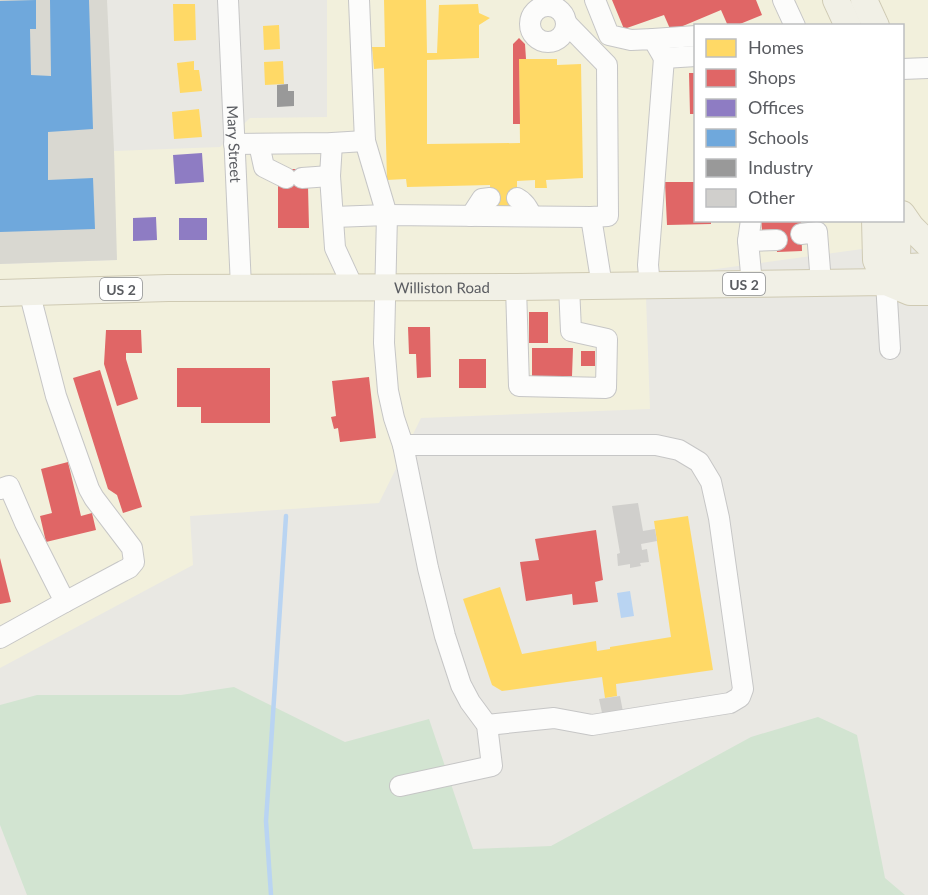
<svg xmlns="http://www.w3.org/2000/svg" width="928" height="895" font-family="Lato,sans-serif">
<rect width="100%" height="100%" fill="#e9e8e3"/>
<path fill="#f2f0dc" fill-rule="evenodd" d="M327 0H928V240L709 270H645L650 409 421 418 379 503 190 516 193 565 0 668V264L116 260 114 151 220 147 250 118 327 117ZM696 26H902V220H696Z"/>
<path fill="#d9d8d1" d="M0 0H107L114 151 117 260 0 264Z"/>
<path fill="#d2e4d1" d="M234 687 345 742 429 719 473 849 551 846 751 737 818 717 857 735 885 878 905 895H27L0 825V705L37 695H181Z"/>
<path fill="#b9d4f2" d="M630 591 634 616 621 618 617 593Z"/>
<path fill="#ffd966" d="M384 0H426L427 53H437L439 5 478 4 479 13 490 18 479 25V58L427 60V144L520 143 519 59H557V65L581 64 583 178 546 180 547 188H535V180L517 181V208L491 209 490 185 407 187 406 179 387 180 384 68 374 69 372 47H385Z
M173 4H195L196 40 174 41Z
M279 25 280 49 264 50 263 26Z
M194 61V70H199L202 91 180 93 177 63Z
M283 61 284 84 265 85 264 62Z
M199 109 202 137 174 139 172 112Z
M688 516 713 670 616 684 617 696 605 698 602 677 502 691 492 685 463 599 500 587 522 654 596 641 597 651 610 649V647L671 637 654 521Z"/>
<path fill="#e06666" d="M612 0H756L762 15 735 26H728L721 10 671 31 664 15 624 29Z
M519 38 525 44 526 59H519L520 124H513V44Z
M689 73H696V114H690Z
M286 169H301L308 186 309 228H278V186H285Z
M665 182H696V220H711V224L667 225Z
M761 220H801L802 251 777 252 776 229 762 230Z
M529 312H548V343H529Z
M408 327H430L431 377 417 378 416 354H409Z
M106 330H141L142 353H126V359L138 399 117 406 104 364Z
M532 348H573L572 376H532Z
M581 351H595V366H581Z
M459 359H486V388H459Z
M177 368H270V423H201V407H177Z
M100 370 142 507 123 513 117 495 108 489 73 378Z
M369 377 376 438 340 442 338 428 334 429 331 417 336 416 332 381Z
M68 462 81 516 92 513 96 530 46 542 40 516 52 513 41 469Z
M596 530 603 580 595 582 598 602 573 605 572 594 526 601 520 562 539 560 535 539Z
M0 558 11 602 0 604Z"/>
<path fill="#8e7cc3" d="M202 153 204 182 175 184 173 155Z
M156 217 157 240 133 241V218Z
M179 218H207V240H179Z"/>
<path fill="#6fa8dc" d="M36 0V29H30L31 75 51 76 50 0H89L93 129 48 132V180L93 178 95 229 0 232V1Z"/>
<path fill="#999" d="M288 84V91H294V106L277 107V85Z"/>
<g fill="none" stroke-linecap="round" stroke-linejoin="round">
<path stroke="#b9d4f2" stroke-width="4.5" d="M271 895 266 821 286 516"/>
</g>
<path fill="#d0cfcc" d="M638 503 643 531 655 529 657 541 641 544 642 550 647 549 649 562 640 563 641 566 630 568V564L618 566 617 554 620 553 612 506Z
M620 696 624 717 604 722 599 699Z"/>
<g fill="none" stroke-linecap="round" stroke-linejoin="round">
<defs>
<g id="minor">
<path id="s1" d="M228 0 241 287"/>
<path d="M359 0 365 141 387 215 384 343 388 391 394 418 403 445 428 568 445 636 461 685 470 702 487 725 492 766 400 786"/>
<path d="M595 0 609 35 631 40 653 39 664 58 696 56"/>
<path d="M783 0 795 26"/>
<circle cx="548" cy="24" r="18"/>
<path d="M653 39 696 36"/>
<path d="M902 69 928 68"/>
<path d="M332 143 330 176 335 248 353 287"/>
<path d="M234 144 332 143 365 141"/>
<path d="M259 144 264 167 286 178"/>
<path d="M302 178 330 176"/>
<path d="M517 198C525 202 528 209 532 216"/>
<path d="M471 216 482 199 490 198"/>
<path d="M334 217 387 215 591 217 608 216 607 65 566 23"/>
<path d="M591 217 602 286"/>
<path d="M801 234 817 232 821 283"/>
<path d="M748 241 751 220"/>
<path d="M886 282 890 349"/>
<path d="M752 284 748 241 777 240"/>
<path d="M650 286 648 265 664 58"/>
<path d="M516 287 519 386 606 388 607 339 571 331 569 286"/>
<path d="M403 445H656L679 450 699 462 711 482 719 518 743 689 740 697 730 703 592 725 554 718 487 725"/>
<path d="M0 489 9 486 25 523 65 602"/>
<path d="M0 638 65 602 123 571 129 568 134 562 132 548 94 498 89 489 56 396 29 291"/>
</g>
<g id="major">
<path d="M836 0 848 26"/>
<path d="M864 0 876 26"/>
<path d="M902 214 911 227 928 244"/>
<path d="M875 220 876 260 886 282"/>
<path d="M886 282 897 258 898 220"/>
<path d="M886 282 909 267 928 266"/>
<path id="s2" d="M0 293 168 288 516 287 886 282 910 292H928"/>
</g>
</defs>
<use href="#minor" stroke="#c6c6c6" stroke-width="22"/>
<use href="#major" stroke="#cfcab3" stroke-width="28"/>
<use href="#minor" stroke="#fcfcfb" stroke-width="20"/>
<use href="#major" stroke="#f1f0e6" stroke-width="26"/>
</g>
<g text-anchor="middle" dominant-baseline="central" stroke-width="6" stroke-linejoin="round" paint-order="stroke">
<g fill="#fff" stroke="#8c8d90" stroke-width="1.5">
<rect x="723" y="273" width="42" height="22" rx="4.5"/>
<rect x="100" y="278" width="42" height="22" rx="4.5"/>
</g>
<g font-size="14" font-weight="bold" fill="#5a5c61">
<text x="744" y="284">US 2</text>
<text x="121" y="289">US 2</text>
</g>
<g font-size="15" fill="#5a5c61" stroke="#fff">
<text stroke="none"><textPath href="#s1" startOffset="144">Mary Street</textPath></text>
<text stroke="none"><textPath href="#s2" startOffset="442">Williston Road</textPath></text>
</g>
</g>
<rect x="694" y="24" width="210" height="198" fill="#ffffff" stroke="#bdbec0" stroke-width="1.5"/>
<rect x="706" y="39" width="30" height="18" fill="#ffd966" stroke="#bdbec0" stroke-width="1.5"/>
<text x="748" y="54" font-size="18" fill="#5a5c61">Homes</text>
<rect x="706" y="69" width="30" height="18" fill="#e06666" stroke="#bdbec0" stroke-width="1.5"/>
<text x="748" y="84" font-size="18" fill="#5a5c61">Shops</text>
<rect x="706" y="99" width="30" height="18" fill="#8e7cc3" stroke="#bdbec0" stroke-width="1.5"/>
<text x="748" y="114" font-size="18" fill="#5a5c61">Offices</text>
<rect x="706" y="129" width="30" height="18" fill="#6fa8dc" stroke="#bdbec0" stroke-width="1.5"/>
<text x="748" y="144" font-size="18" fill="#5a5c61">Schools</text>
<rect x="706" y="159" width="30" height="18" fill="#999999" stroke="#bdbec0" stroke-width="1.5"/>
<text x="748" y="174" font-size="18" fill="#5a5c61">Industry</text>
<rect x="706" y="189" width="30" height="18" fill="#d0cfcc" stroke="#bdbec0" stroke-width="1.5"/>
<text x="748" y="204" font-size="18" fill="#5a5c61">Other</text>
</svg>
